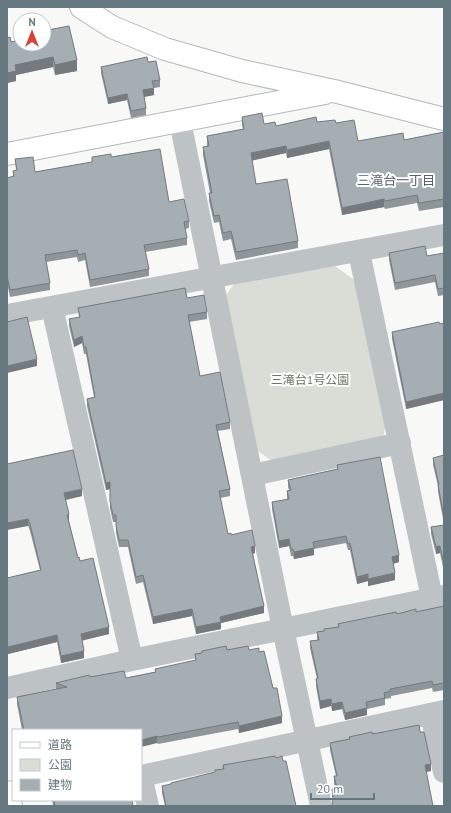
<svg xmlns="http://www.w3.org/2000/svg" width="451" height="813" font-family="'PT Sans','Noto Sans JP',sans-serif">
<rect width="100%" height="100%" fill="#f8f8f6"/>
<path fill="#d9ddd5" d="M335 266 357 282 387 420 383 437 272 461 258 451 226 295 234 284Z"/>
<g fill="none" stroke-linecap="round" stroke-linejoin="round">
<defs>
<path id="secondary" d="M81 7 112 27 165 49 242 71 334 91 444 119
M7 154 325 93
M7 792 11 806"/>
</defs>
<use href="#secondary" stroke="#b2b9bc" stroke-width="24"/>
<path stroke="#bdc3c5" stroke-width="22" d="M180 121 283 629 321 806
M359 252 432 598
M52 307 132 660
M7 315 444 235
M253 475 400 443
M7 688 132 660 444 596
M431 714 444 772
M148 806 141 776 444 711"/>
<use href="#secondary" stroke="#fff" stroke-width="22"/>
</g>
<path fill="#8e969a" d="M48 30 77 71 55 75 53 67 16 75V81L7 83V38L11 42 48 34Z
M148 62 160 80V87L154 88V95L144 97 146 108V115L131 118 127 100 108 104 101 73V67Z
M242 117 264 124 276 126 317 122 336 123 358 141 404 140 444 132V207L419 211 417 203 385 209 384 207 342 215 329 149 287 158 286 153 252 160 256 184 298 241V248L236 260 231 239 223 241 219 222 214 223 209 201V193H210L203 155V147L207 146V136L243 129 242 125Z
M92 157H111L169 202 189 221V228L185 229 187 238V245L145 252 149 269V276L90 287 85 260 78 262 77 257 46 262 50 283V290L10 297 7 283V178L13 176V171L16 170 15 159 35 172 92 162Z
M389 253 427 256 444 253V295L438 296 435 282 395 290 389 260Z
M187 298 207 312V319L189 322 200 376 230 422V429L218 431 230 489V496L220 498 228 534 231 535 255 553 253 554 264 613 221 623V629L196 634 192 616 153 624 143 582 136 584 128 547H119L116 533V522H113L110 508V489L106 490 87 406V399L94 397 86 354H84L82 343 74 347 69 326V319L79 317 78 308Z
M444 323V400L406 409 392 339V332L440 324Z
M444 455V524L438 492V486L433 465V458Z
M7 464 82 496 66 500 69 521 78 558 80 561 109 634 82 640 84 658 61 663 57 642 8 654 7 648V578L40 570 30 531Z
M337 465 399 562 393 564 395 580 368 586V581L357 584 350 550H348L346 543 314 549V555L294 559 293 556H291L289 546 279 548 272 509V502L287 500V491L289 490 288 487V480L337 469Z
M444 525V566L443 567 440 553 436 554 431 534V527Z
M444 606V690L433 692 432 688 391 696V698L385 699V705L367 709V715L345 720 342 709 332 711 331 706 320 709 316 686V679H317L310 648V641L317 640V632L324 631V629L338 627V624L397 614 416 612Z
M227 650H249L259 652 273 688 282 723 239 733 238 729 158 744 157 743 141 730H22L17 704V697L56 689V683L90 677 126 678 155 672V669L195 661V654Z
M420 732 431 771 426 772 433 806H332L333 801 332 796V789L335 788 334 783V776H336L330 750V743L349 739V737L373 734Z
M276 758 283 761 296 806H165L162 793V786L171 785 215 772 223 769V765Z
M52 800H132L133 806H53Z"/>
<path fill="#747a7d" d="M53 57V67L16 75V81L7 83V73L15 65Z
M77 60V71L55 75V65Z
M154 88V95L143 97V90Z
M127 94V100L108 104V98Z
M329 141V149L287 158V150Z
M286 146V153L251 161V153Z
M384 199V207L342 215V208Z
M82 336V343L74 347V340Z
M37 359V366L7 373V366Z
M444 393V400L406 409V402Z
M110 482V489L106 490V483Z
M82 489V496L64 500V493Z
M69 514V521L67 522V515Z
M28 519V526L7 530V523Z
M289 539V546L279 548V541Z
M255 546V553L251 554V547Z
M440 546V553L436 554V547Z
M314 548V555L294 559V552Z
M399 555V562L392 564V557Z
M444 559V566L443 567V560Z
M395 573V580L368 586V579Z
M368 574V581L357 584V577Z
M264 606V613L221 623V629L196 634V627L220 617Z
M192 609V616L153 624V617Z
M109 627V634L81 641V634Z
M57 635V642L8 654V647Z
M84 651V658L61 663V656Z
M331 699V706L320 709V701Z
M342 702V709L332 711V704Z
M367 708V715L345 720V713Z
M282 716V723L239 733V726Z
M157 736V743L141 747V740Z
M431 764V771L425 772V765Z"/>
<path fill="#a5afb3" stroke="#747a7d" d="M69 26 77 60 55 65 53 57 15 65 16 71 7 73V38L10 37 11 42 20 40V44H44V35L49 34 48 30Z
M147 57 148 62 156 61 160 80 152 81 154 88 143 90 146 108 131 111 127 94 108 98 101 67Z
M262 113 264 124 275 122 276 126 316 117 317 122 335 120 336 123 354 120 358 141 403 133 404 140 444 132V199L419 203 417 195 385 201 384 199 342 208 329 141 287 150 286 146 251 153 256 184 287 179 298 241 236 252 231 231 223 233 219 215 214 216 209 193H212L203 147 209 146 207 136 244 129 242 117Z
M160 149 169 202 184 199 189 221 184 222 187 238 144 245 149 269 90 280 85 253 78 255 77 250 45 255 50 283 10 290 7 276V178L14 176 13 171 17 170 15 159 33 157 35 172 92 162V157L111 154V157Z
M425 246 427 256 444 253V288L438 289 435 275 395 283 389 253Z
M185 288 187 298 204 295 207 312 188 315 200 376 220 372 230 422 216 425 230 489 219 491 228 534 231 533V535L252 530 255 546 251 547 264 606 220 617 221 622 196 627 192 609 153 617 143 575 136 577 128 540H119L116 526V515H113L110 501V482L106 483 87 399 95 397 86 347H84L82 336 74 340 69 319 80 317 78 308Z
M27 317 37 359 7 366V322Z
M439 322 440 324 444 323V393L406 402 392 332Z
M73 450 82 489 64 493 69 514 67 515 78 558 79 557 80 561 93 558 109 627 81 634 84 651 61 656 57 635 8 647 7 641V578L41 570 30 524 28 519 7 523V464Z
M444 455V517L438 485H439L433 458Z
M380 457 399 555 392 557 395 573 368 579V574L357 577 350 543 348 544 346 536 313 542 314 548 294 552 293 549H291L289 539 279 541 272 502 289 499 287 491 291 490 288 480 338 469 337 465Z
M444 525V559L443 560 440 546 436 547 431 527Z
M444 606V683L433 685 432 681 390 689 391 691 384 693 385 698 366 702 367 708 345 713 342 702 332 704 331 699 320 701 316 679 318 678 310 641 319 640 317 632 324 631V629L339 627 338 624 342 623 396 612 397 614 416 609V612Z
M226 646 227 650 248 646 249 650 259 648V652L264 651 273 688H277L282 716 239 726 238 722 158 737 157 736 141 740V730H24L17 697 67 687 56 683 89 675 90 677 124 671 126 678 156 672 155 669 196 660 195 654 202 653V651Z
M419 725 420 732H424L431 764 425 765 433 806H332L333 797 332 789 337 788 334 776H337L330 743 350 739 349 737 372 732 373 734Z
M275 756 276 758 282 756 283 761H286L296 806H166L162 786 171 784V783L215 772V770L224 769 223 765Z
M54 800H132L133 806H55Z"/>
<g text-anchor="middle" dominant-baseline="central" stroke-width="4" stroke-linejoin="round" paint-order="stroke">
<g font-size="12" fill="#6a7764" stroke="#fff">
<text x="310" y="379">三滝台1号公園</text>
</g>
<g font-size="13" fill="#57656a" stroke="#fff">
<text x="396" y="180">三滝台一丁目</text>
</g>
</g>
<rect width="451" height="813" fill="none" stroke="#66787f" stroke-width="16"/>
<rect x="12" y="729" width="130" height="72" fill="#ffffff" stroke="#c2c9cc"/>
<rect x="20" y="742" width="20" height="6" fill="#ffffff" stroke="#c2c9cc"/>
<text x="48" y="749" font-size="12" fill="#66787f">道路</text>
<rect x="20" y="759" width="20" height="12" fill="#d9ddd5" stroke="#c2c9cc"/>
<text x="48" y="769" font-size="12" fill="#66787f">公園</text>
<rect x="20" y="779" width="20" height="12" fill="#a5afb3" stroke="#c2c9cc"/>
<text x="48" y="789" font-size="12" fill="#66787f">建物</text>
<g transform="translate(32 32)"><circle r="19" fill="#ffffff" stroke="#c2c9cc"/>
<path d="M0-3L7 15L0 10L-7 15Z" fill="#d64538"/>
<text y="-6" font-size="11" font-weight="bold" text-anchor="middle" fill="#66787f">N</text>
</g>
<path d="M311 793v6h63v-6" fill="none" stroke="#66787f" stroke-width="2"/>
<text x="317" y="793" font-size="12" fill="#66787f" stroke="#ffffff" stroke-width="3" paint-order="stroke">20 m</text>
</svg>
